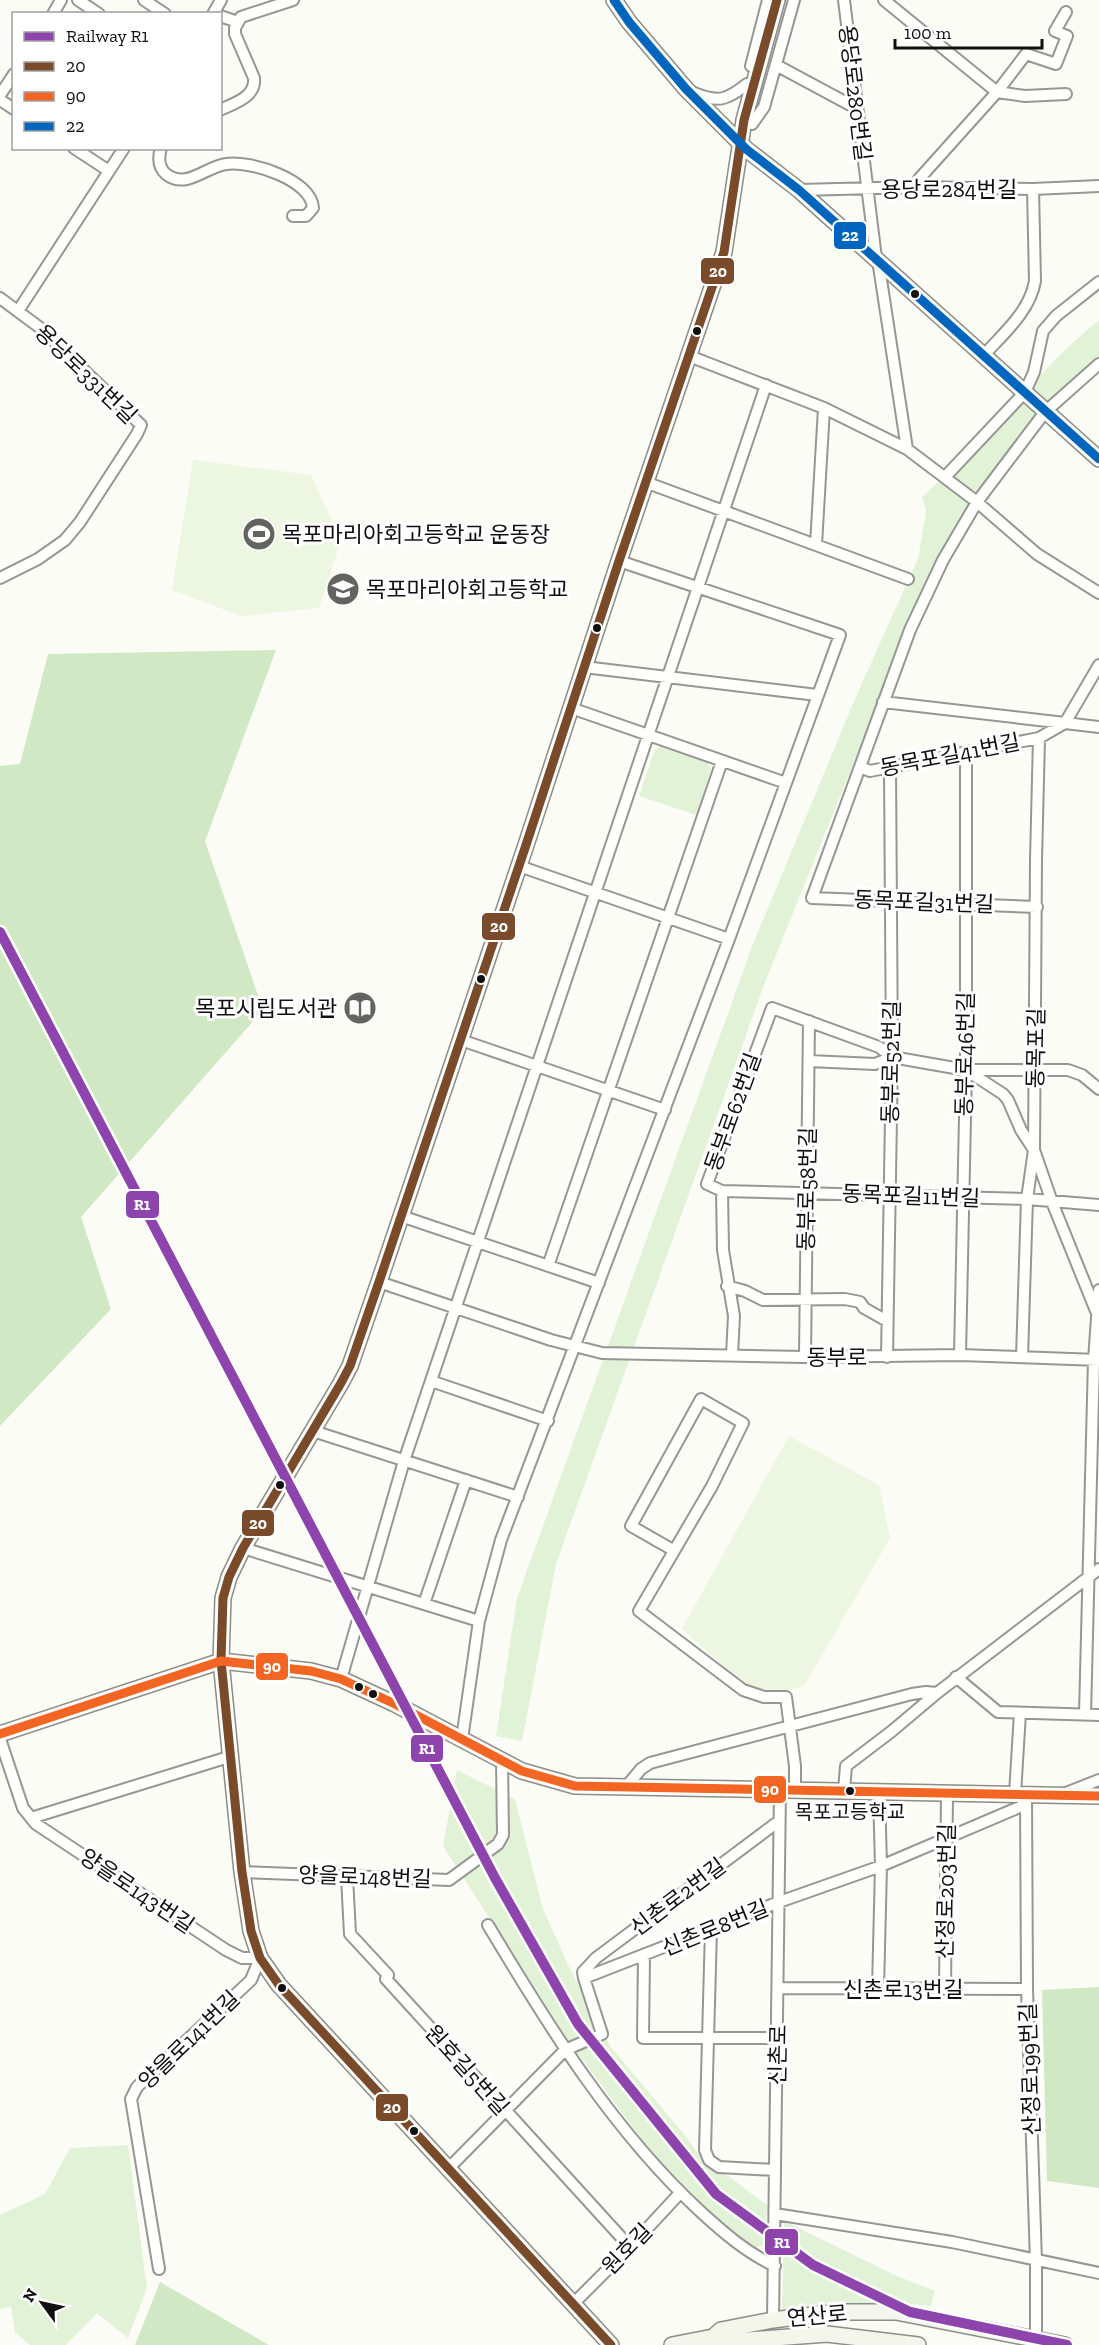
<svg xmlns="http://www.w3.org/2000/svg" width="1099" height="2345" font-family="'Zilla Slab','Noto Sans KR',serif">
<rect width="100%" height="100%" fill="#fcfcf6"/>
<path fill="#e1f2d6" d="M1099 320V360L1071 381 1045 403 977 491H971L954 477C1000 423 1044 364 1099 320Z
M938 482 945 483 970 506 910 623 764 985 556 1564 522 1741 496 1736 517 1598 753 944 857 694 918 559 925 518 926 510 922 497Z
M663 746 707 762 711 769 696 815 639 796 655 749Z
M457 1770 515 1799 543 1909 569 1967 610 2046 683 2133 705 2163 712 2168 724 2173 767 2205 764 2245 751 2249 670 2175 630 2124 564 2034 443 1846Z
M128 2145 147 2288 128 2338 97 2313 66 2345H30L15 2332 11 2307 0 2309V2215L45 2194 70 2148Z
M784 2221 897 2276 935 2291 931 2306C881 2300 831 2303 782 2314Z"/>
<path fill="#d0e9c4" d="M276 650 205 841 263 1010 81 1217 111 1309 0 1426V766L20 764 48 654Z
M1099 1987V2188L1047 2181 1042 1990Z
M160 2282 269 2345H135Z"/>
<path fill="#ecf6e0" d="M193 460 311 475 334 525 340 544 319 608 241 616 172 590Z
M789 1436 879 1485 890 1538 804 1686 778 1693 749 1689 682 1629Z"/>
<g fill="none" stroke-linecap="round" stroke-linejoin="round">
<defs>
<path id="street" d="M78 0 99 14
M144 0 165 14
M844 0 876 258
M884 0 997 92 1025 96 1066 94
M53 14 61 0
M213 14 221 0
M220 16 238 22
M776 65 856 108
M751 66 768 0
M694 93C719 103 727 100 747 84
M0 95 14 74
M0 100 14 109
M220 110C235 103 256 97 254 78L235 34V28L241 17 293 0
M752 124 764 107 794 0
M74 148 109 171
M161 148C158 158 158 167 166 174 186 190 205 167 226 164 250 160 312 180 313 208L306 216H293
M916 187 919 179 997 92 1026 54 1056 64 1067 36 1055 31 1066 12
M799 190 916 187 1033 189 1099 186
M878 260 907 449
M0 298 39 327 141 425 137 434 80 522 65 540 38 559 0 578
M18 311 124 148
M984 355C1004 333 1030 311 1035 281L1033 189
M689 356 824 408 907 449 977 502 1037 554 1099 593
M945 477 1025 392 1034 372 1043 331 1056 316 1099 282
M645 482 908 579
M816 545 824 408
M584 667 817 695
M883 702 1065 723 1099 665
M571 708 786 783
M860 767 870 771 1039 738 1065 723 1099 727
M519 866 729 939
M1037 907 812 898 910 630 943 560 977 502 1045 412 1099 364
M461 1040 665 1110
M892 1057 879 1047 772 1008 707 1184 722 1191 1027 1199 1099 1205
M809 1061 875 1064 892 1057 966 1070H1068L1082 1075 1099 1089
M966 1070 1003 1094 1008 1100 1021 1130 1034 1150 1052 1202 1096 1311
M722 1191 723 1250 734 1316 732 1355
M401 1216 599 1283
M548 1266 722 761
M379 1282 551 1340 602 1353 805 1357 960 1355 1099 1360
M727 1286 745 1291 763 1300 845 1299 860 1302 864 1308 887 1321
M960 1355 966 1070V753
M805 1357 809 1021
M887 1357 892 1057 890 768
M1022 1357 1027 1199 1034 1150 1036 860 1039 738
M431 1381 548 1421
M313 1431 518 1497
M243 1548 479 1621
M673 1550 631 1526 701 1399 743 1423 712 1486 639 1611 743 1690 764 1697H786L795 1766V1790
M424 1604 466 1480
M956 1677 998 1712 1099 1715
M341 1679 404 1461 766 385
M1085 1714 1094 1360 1099 1290
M0 1739 23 1808 36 1824 226 1950 242 1958H260L251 1980 137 2087 131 2099 159 2269
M462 1739 479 1621 501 1540 729 939 840 635 619 561
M625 1788 641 1769 650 1763 912 1694 926 1692 937 1693 1099 1569
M844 1791 846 1766 892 1731 937 1693
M1066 1793 1099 1780
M1015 1794 1020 1713
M1026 1794 1027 1989 1036 2261V2345
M31 1818 232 1756
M242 1872 449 1880 498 1844 503 1835 502 1760
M347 1877 350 1934 388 1975 386 1979 630 2247
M488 1925C549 2027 613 2131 702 2213 724 2233 747 2253 775 2266
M711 1929 705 2150 709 2160 719 2167 775 2170
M644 1956 643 2038H778
M584 1978 779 1902 881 1866 1022 1806 1025 1797
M779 1988 1027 1989
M878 1989 881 1866 879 1792
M945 1989 947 1793
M448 2169 565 2050 602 2034 584 1978 583 1972 596 1958 779 1821
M775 2214 952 2242 1099 2273
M572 2305 630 2247 680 2193
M773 2320 780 1790"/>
<path id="secondary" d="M614 0 629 22 686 89 746 149 799 190 1099 459
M0 1734 221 1661 311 1671 341 1679 395 1704 522 1771 575 1786 1099 1796
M713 2337 722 2342 827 2334 918 2345
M611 2345 279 1985 260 1958 251 1931 242 1872 221 1661 223 1598 229 1577 243 1548 341 1383 350 1366 379 1282 526 845 619 561 724 252 744 120 777 0
M672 2345 713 2337 721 2330 773 2320 836 2312H896L1065 2345"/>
</defs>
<use href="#street" stroke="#969694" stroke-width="14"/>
<use href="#secondary" stroke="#8d8d8a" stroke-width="18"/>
<use href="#street" stroke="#fffffe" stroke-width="10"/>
<use href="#secondary" stroke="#f4f5eb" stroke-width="15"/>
<defs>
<path id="bus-1" d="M611 2345 279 1985 260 1958 251 1931 242 1872 221 1661 223 1598 229 1577 243 1548 341 1383 350 1366 379 1282 526 845 619 561 724 252 744 120 777 0"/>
<path id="bus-2" d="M0 1734 221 1661 311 1671 341 1679 395 1704 522 1771 575 1786 1099 1796"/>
<path id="bus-3" d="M614 0 629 22 686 89 746 149 799 190 1099 459"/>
</defs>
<use href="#bus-1" stroke="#fff" stroke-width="14"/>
<use href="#bus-2" stroke="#fff" stroke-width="14"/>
<use href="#bus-3" stroke="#fff" stroke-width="14"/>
<use href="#bus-1" stroke="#7a4b2a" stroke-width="9"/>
<use href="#bus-2" stroke="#f26522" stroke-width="9"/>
<use href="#bus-3" stroke="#0065bd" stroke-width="9"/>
<defs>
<path id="rail-1" d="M0 932 495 1878 578 2024 716 2194 813 2265 910 2312 1067 2345"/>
</defs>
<use href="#rail-1" stroke="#fff" stroke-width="15"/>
<use href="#rail-1" stroke="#8e44ad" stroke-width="10"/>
</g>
<defs>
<symbol id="stadium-disc" viewBox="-11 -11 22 22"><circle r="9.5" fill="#636360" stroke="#fff"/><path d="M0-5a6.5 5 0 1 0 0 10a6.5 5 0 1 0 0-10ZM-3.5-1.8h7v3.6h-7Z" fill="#fff"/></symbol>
<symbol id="school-disc" viewBox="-11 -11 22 22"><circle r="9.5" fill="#636360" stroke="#fff"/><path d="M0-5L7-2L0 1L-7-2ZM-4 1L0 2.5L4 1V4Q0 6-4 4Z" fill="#fff"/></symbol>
<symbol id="library-disc" viewBox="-11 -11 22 22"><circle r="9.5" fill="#636360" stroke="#fff"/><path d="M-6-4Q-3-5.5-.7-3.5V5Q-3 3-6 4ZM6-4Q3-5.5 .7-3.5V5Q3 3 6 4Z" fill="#fff"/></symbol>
</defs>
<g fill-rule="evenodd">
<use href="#stadium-disc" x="240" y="515" width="38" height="38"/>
<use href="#school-disc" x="324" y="570" width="38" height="38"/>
<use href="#library-disc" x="341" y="989" width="38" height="38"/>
</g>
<g fill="#101010" stroke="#fff" stroke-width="2">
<circle cx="915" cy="294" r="5"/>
<circle cx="697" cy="331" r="5"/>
<circle cx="597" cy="628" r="5"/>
<circle cx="481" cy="979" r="5"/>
<circle cx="280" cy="1485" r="5"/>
<circle cx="359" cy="1687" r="5"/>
<circle cx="373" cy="1694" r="5"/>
<circle cx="850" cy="1791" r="5"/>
<circle cx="282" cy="1988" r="5"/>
<circle cx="414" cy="2131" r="5"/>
</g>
<g text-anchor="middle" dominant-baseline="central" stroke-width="6" stroke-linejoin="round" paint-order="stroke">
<g font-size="20" fill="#101010" stroke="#fff">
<text x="850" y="1812">목포고등학교</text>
</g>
<g font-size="22" fill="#101010" stroke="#fff">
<text transform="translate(855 93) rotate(83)">용당로280번길</text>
<text x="949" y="189">용당로284번길</text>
<text transform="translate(86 374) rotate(44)">용당로331번길</text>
<text transform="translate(950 755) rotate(-11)">동목포길41번길</text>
<text transform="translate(924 902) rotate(2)">동목포길31번길</text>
<text transform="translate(1036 1048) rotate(-89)">동목포길</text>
<text transform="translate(965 1054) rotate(-89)">동부로46번길</text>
<text transform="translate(891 1062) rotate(-89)">동부로52번길</text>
<text transform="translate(733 1112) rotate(-70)">동부로62번길</text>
<text transform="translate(807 1189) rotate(-89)">동부로58번길</text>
<text transform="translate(911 1196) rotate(2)">동목포길11번길</text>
<text x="837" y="1357">동부로</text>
<text transform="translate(365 1877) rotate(2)">양을로148번길</text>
<text transform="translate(137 1891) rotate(34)">양을로143번길</text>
<text transform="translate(946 1891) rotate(-89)">산정로203번길</text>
<text transform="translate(678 1897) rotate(-37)">신촌로2번길</text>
<text transform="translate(715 1928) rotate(-22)">신촌로8번길</text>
<text x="903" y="1989">신촌로13번길</text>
<text transform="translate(189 2040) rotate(-44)">양을로141번길</text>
<text transform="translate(778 2055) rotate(-89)">신촌로</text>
<text transform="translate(1030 2069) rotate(-92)">산정로199번길</text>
<text transform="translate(467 2070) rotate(48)">원호길5번길</text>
<text transform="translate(627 2249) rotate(-46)">원호길</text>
<text transform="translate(817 2316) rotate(-5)">연산로</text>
</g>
<g font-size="22" fill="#101010" stroke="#fff" text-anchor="start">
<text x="282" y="534">목포마리아회고등학교 운동장</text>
<text x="366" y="589">목포마리아회고등학교</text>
<text x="337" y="1008" text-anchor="end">목포시립도서관</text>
</g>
</g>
<g stroke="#fff" stroke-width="2">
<rect x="833" y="221" width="34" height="29" rx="6" fill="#0065bd"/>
<rect x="700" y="257" width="35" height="28" rx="6" fill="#7a4b2a"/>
<rect x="481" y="912" width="35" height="29" rx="6" fill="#7a4b2a"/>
<rect x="125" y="1190" width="35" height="29" rx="6" fill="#8e44ad"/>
<rect x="241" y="1509" width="34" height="28" rx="6" fill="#7a4b2a"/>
<rect x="255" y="1652" width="34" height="29" rx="6" fill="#f26522"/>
<rect x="410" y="1734" width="34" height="29" rx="6" fill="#8e44ad"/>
<rect x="753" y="1775" width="34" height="29" rx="6" fill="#f26522"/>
<rect x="375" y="2093" width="34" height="29" rx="6" fill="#7a4b2a"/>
<rect x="764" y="2228" width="35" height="28" rx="6" fill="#8e44ad"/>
</g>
<g font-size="16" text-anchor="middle" font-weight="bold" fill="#fff">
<text x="850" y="241">22</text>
<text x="718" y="277">20</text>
<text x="499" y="932">20</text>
<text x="142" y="1210">R1</text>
<text x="258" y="1529">20</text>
<text x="272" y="1672">90</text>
<text x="427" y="1754">R1</text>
<text x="770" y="1795">90</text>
<text x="392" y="2113">20</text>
<text x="782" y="2248">R1</text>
</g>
<rect x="12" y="12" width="210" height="138" fill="#ffffff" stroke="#9f9f9f" stroke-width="1.5"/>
<rect x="24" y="32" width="30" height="9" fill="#8e44ad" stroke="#9f9f9f" stroke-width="1.5"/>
<text x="66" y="42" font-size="18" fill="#101010">Railway R1</text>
<rect x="24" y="62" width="30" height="9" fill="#7a4b2a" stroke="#9f9f9f" stroke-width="1.5"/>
<text x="66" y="72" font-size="18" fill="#101010">20</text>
<rect x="24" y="92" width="30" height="9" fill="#f26522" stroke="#9f9f9f" stroke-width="1.5"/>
<text x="66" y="102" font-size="18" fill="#101010">90</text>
<rect x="24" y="122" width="30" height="9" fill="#0065bd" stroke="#9f9f9f" stroke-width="1.5"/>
<text x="66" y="132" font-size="18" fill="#101010">22</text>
<g transform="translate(42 2303) rotate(303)" stroke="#ffffff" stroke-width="4.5" paint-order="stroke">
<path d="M0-4.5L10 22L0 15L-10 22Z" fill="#101010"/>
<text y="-9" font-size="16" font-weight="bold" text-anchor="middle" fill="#101010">N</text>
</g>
<path d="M895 39v9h147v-9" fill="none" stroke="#101010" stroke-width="3"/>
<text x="904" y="39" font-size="18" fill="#101010" stroke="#ffffff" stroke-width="4.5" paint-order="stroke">100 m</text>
</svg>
